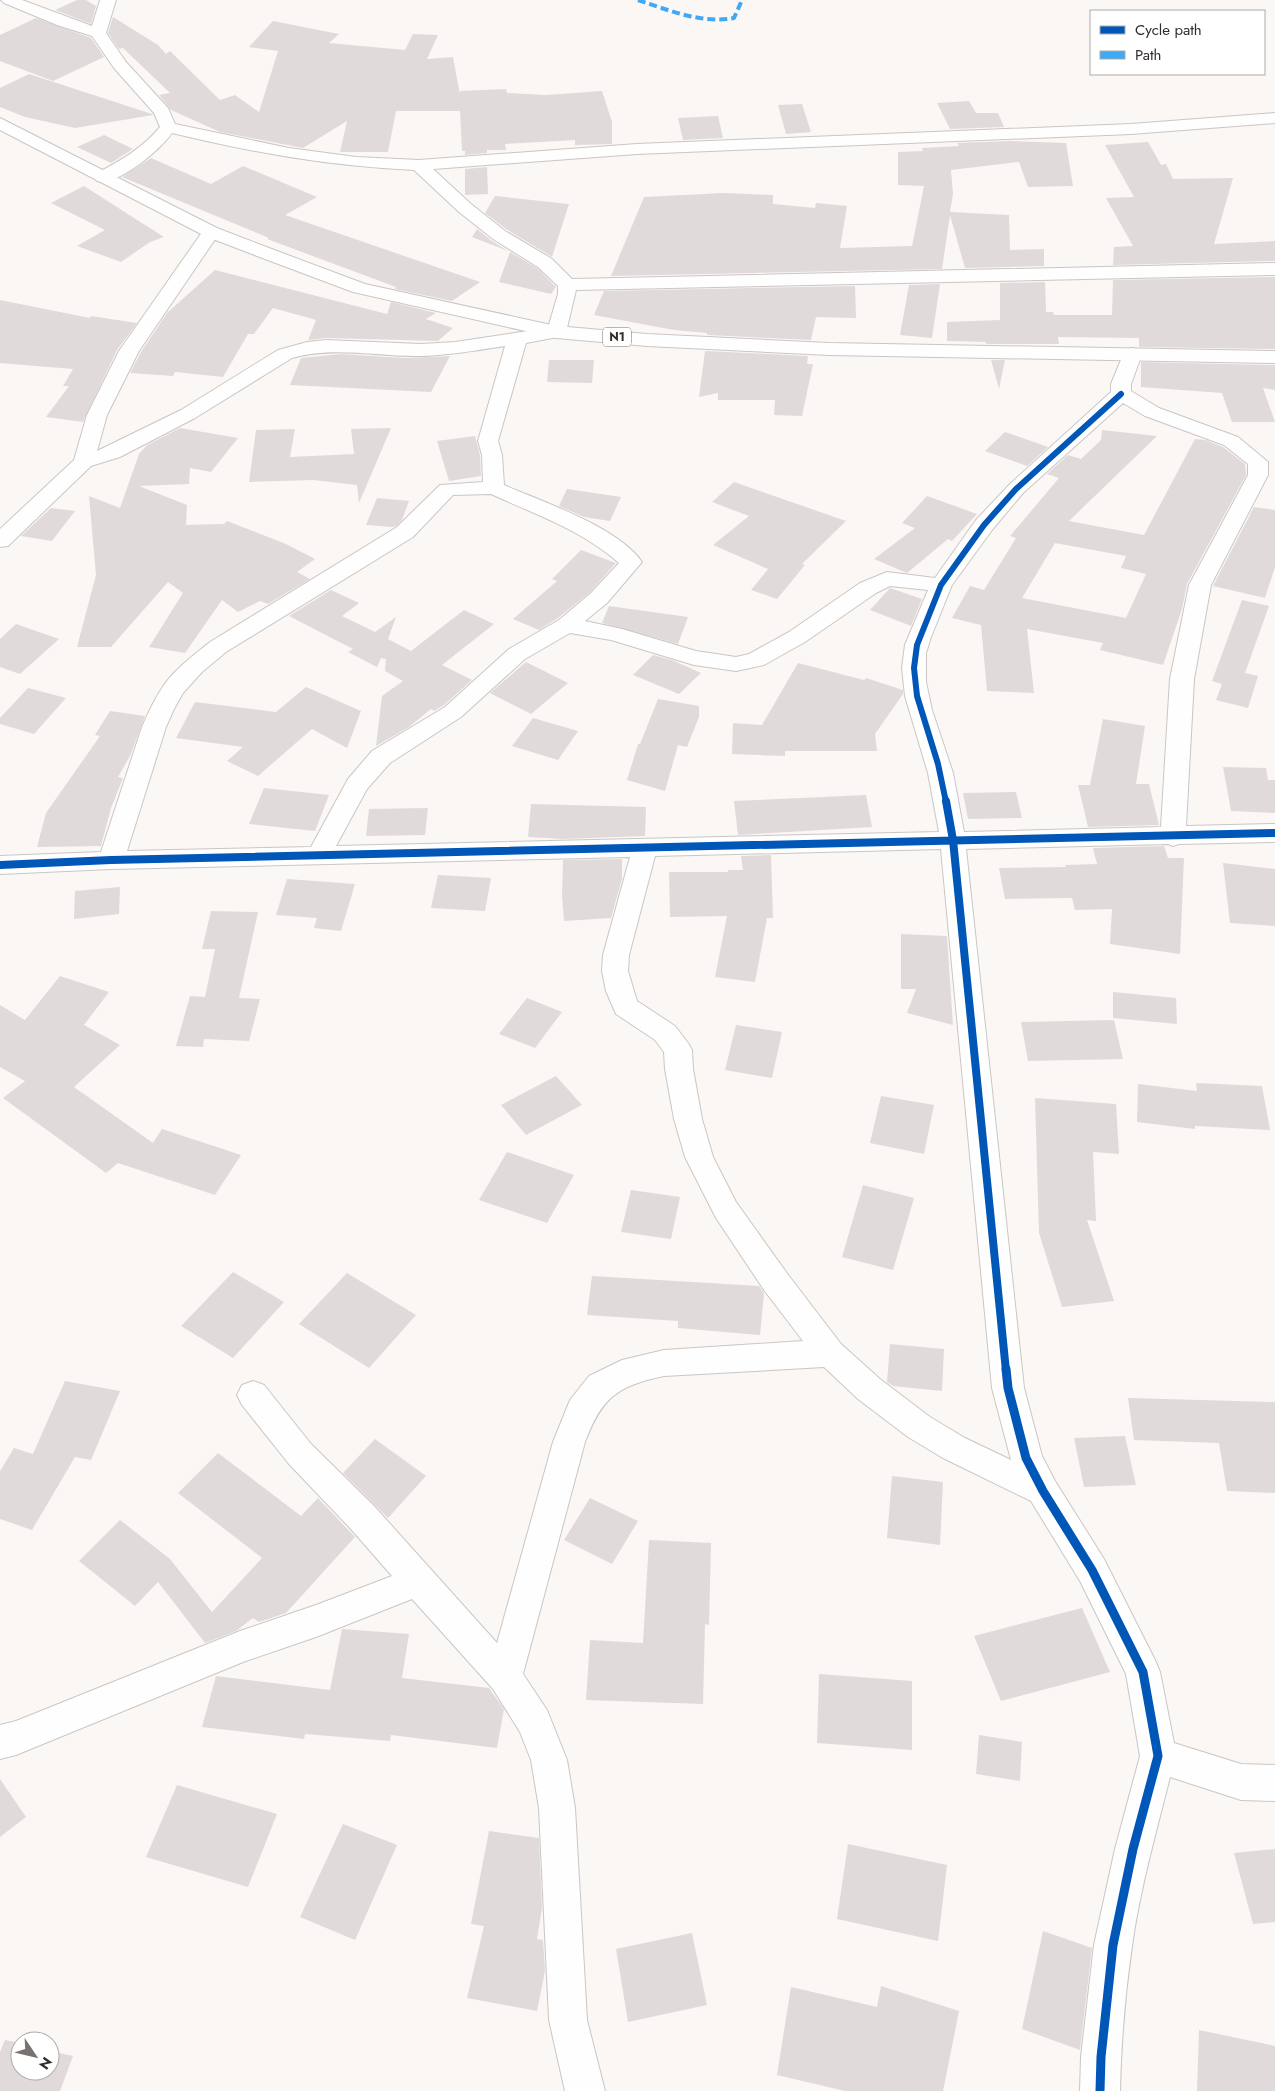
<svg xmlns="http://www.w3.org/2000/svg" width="1275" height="2091" font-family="Jost,sans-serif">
<rect width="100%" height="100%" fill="#fbf7f5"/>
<path fill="#e0dbda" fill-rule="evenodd" d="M77 0H86L96 6 91 24 55 10Z
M113 17 158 45 166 54 170 51 220 100 235 95 259 112 278 51 249 47 273 21 339 34 329 43 405 50 413 34 438 35 427 59 453 57 460 95V91L506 89 507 93 546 95 602 91 612 122V144L575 145V140L505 144 506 150H487V153L465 155V151H462L460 111H396L388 152H340L347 121 303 148 220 132 171 110 159 95 170 93 123 48 119 49 108 33Z
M36 18 91 38 104 57 53 81 0 61V35Z
M29 74 152 114 153 115 75 128 25 117 0 107V88Z
M969 101 976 113H998L1004 127 950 129 937 103Z
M802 104 811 132 786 134 778 105Z
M718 116 723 138 683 140 678 118Z
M104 135 133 149 111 163 77 147Z
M1010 141 1066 143 1073 186 1028 187 1019 162 951 170 953 194 950 212 1009 215 1010 250 1044 249V266L965 268 950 215 942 269 611 276 644 197 724 193 773 195V204L815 208 816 203 847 206 840 248 912 246 924 186 898 185V152L923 151 922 148 959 146 957 143Z
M1148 142 1161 165 1166 164 1173 179 1233 178 1214 244 1275 241V261L1113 265 1114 247 1133 246 1106 198 1134 197 1105 145Z
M151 158 211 184 243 166 317 197 285 215 480 282 452 301 395 289 396 287 267 239 269 238 122 177Z
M487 167 488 194 465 195V169Z
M84 186 164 237 150 242 121 262 77 246 105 230 51 203Z
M495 196 569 204 552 257 506 229 485 213Z
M477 229 492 241 508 251 472 237Z
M510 252 537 268 556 287 551 294 499 282Z
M215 270 387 314 391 302 436 313 426 319 453 328 438 341 326 338 308 340 316 320 273 308 254 334H248L223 377 175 372 173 376 130 373 141 352 167 313Z
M1275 277V349L1139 347V338L1058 337 1059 344H986V342L947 341V322L1000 320V283L1045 282 1046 312H1053L1054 315H1112L1113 280Z
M940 284 932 338 900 335 909 285Z
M855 286 856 318 816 317 811 340 707 335V333L674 330 594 315 604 291Z
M0 300 90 318 91 316 137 323 117 350 83 422 46 417 69 386H63L73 369 0 363Z
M705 351 808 356 807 364H813L802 416 774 415 775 400H718V393L699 397Z
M340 354 405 358 450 356 431 392 290 385 301 358Z
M549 360H594L592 383 547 382Z
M991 360H1005L999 389Z
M1141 362 1275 365V390L1263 388 1275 422H1232L1222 393 1141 387Z
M180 428 238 438 211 472 190 468 189 484 139 486 187 505 186 525 224 524 227 521 286 544 315 559 297 572 310 579 268 604 260 601 238 612 222 600 185 653 149 647 183 593 168 582 111 647H77L96 575 89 496 120 508 139 454 147 445Z
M391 428 359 503 357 485 313 480 249 482 256 430 295 429 290 457 354 454 351 429Z
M1102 430 1157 436 1069 521 1144 535 1195 439 1206 440 1223 447 1245 464 1246 475 1187 584 1182 609 1163 665 1100 650 1103 643 1027 629 1034 693 987 691 981 625 952 618 970 586 984 590 1016 538 1010 536 1059 478 1047 474 1068 455 1081 459 1101 440ZM1055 543 1126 556 1121 568 1146 574 1126 618 1022 598Z
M1005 432 1048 447 1027 466 985 451Z
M475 436 480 455 481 476 449 481 437 441Z
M734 482 846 521 802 564 805 565 777 599 751 590 768 569 713 545 749 516 712 502Z
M567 489 621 497 610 521 584 517 559 506Z
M927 496 977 514 952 541 948 539 907 573 874 559 915 528 902 523Z
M377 498 409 501 402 520 396 526 393 527 366 525Z
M1254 507 1275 510V567L1265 598 1213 586Z
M51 508 75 511 52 541 21 536Z
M581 550 616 563 590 592 558 618 539 630 513 619 557 581 552 579Z
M890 588 922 599 911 626 870 610Z
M331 590 359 603 342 616 375 632 396 617 388 639 411 651 464 610 494 624 442 665 472 680 444 705 434 711 431 709 409 727 376 746 382 696 403 681 385 671 386 659 381 658 377 667 348 652 353 649 289 616Z
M1242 600 1269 606 1245 673 1258 676 1248 708 1216 700 1222 684 1212 681Z
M609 606 688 617 678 644 602 623Z
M16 624 59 639 20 674 0 667V639Z
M653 655 672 660 701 673 679 694 633 675Z
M526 662 568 683 531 714 490 693Z
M798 663 864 680 866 678 903 690V694L875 734 877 751H785V756L732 754 733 723 762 725Z
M306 687 361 711 347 748 312 729 258 776 227 761 243 747 176 738 195 702 276 712Z
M28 688 66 698 34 734 0 724V718Z
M658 699 699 706V717L687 747 678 745 665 791 627 780 638 744H640Z
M110 711 145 716 130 756 118 777 123 778 111 808 101 846 37 847 46 813 100 736 95 735Z
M533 718 578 731 558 760 512 746Z
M1103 719 1145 726 1136 784H1149L1159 825 1088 827 1078 785H1090Z
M1223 767 1266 768 1268 780H1275V813L1231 811Z
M264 788 329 795 315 831 249 824Z
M1016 792 1022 818 968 819 963 793Z
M866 795 872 827 738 835 734 801Z
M531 804 646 807 645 836 563 839 528 837Z
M428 808 425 835 366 836 369 809Z
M1164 846 1168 858H1184L1180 954 1110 944 1112 909 1075 910 1072 898 1005 899 999 868 1066 867 1065 865 1097 864 1093 848Z
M771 855 773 918H767L755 982 715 977 727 916 670 917 669 872H728V870H743L741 856Z
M622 859V879L611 918 564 921 562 896 563 860Z
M1223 863 1275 869V926L1230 923Z
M438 875 491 878 485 911 431 908Z
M287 879 355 884 341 931 314 928 317 918 276 915Z
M120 887 119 914 74 919 75 891Z
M211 911 258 912 239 998 260 999 249 1041 204 1039 203 1047 176 1046 190 996 205 997 215 949H202Z
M901 934 947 936 953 1025 907 1013 916 989H901Z
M60 976 109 992 84 1025 120 1045 74 1087 153 1143 162 1129 241 1155 215 1195 118 1163 106 1173 3 1098 25 1081 0 1067V1005L25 1020Z
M1113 992 1176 998 1177 1024 1113 1018Z
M527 998 562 1012 535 1048 499 1034Z
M1114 1020 1123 1059 1028 1061 1021 1022Z
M736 1025 782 1032 772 1078 725 1070Z
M556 1076 582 1105 526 1135 501 1105Z
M1196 1083 1262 1086 1270 1130 1195 1126V1129L1137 1122 1138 1084 1197 1091Z
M881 1096 934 1105 924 1154 870 1143Z
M1035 1098 1116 1104 1119 1154 1093 1152 1096 1221 1087 1220 1114 1301 1062 1307 1039 1233Z
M507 1152 574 1175 547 1223 479 1200Z
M863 1185 914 1198 893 1270 842 1257Z
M631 1190 680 1197 671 1239 621 1232Z
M233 1272 284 1302 233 1358 181 1326Z
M347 1273 416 1315 369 1368 299 1324Z
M592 1276 759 1286 764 1293 760 1335 678 1328V1321L587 1315Z
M890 1344 944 1349 942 1391 893 1386 887 1382Z
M65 1381 120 1391 91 1460 75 1457 32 1530 0 1519V1471L14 1448 33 1454Z
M1128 1398 1275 1402V1493L1227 1491 1219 1443 1134 1440Z
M1125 1436 1136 1485 1084 1487 1074 1438Z
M375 1439 426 1476 388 1518 343 1473Z
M218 1453 301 1516 318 1498 355 1537 286 1613 259 1622 253 1618 236 1631 205 1643 158 1582 135 1606 79 1561 120 1520 170 1559 212 1612 262 1558 178 1493Z
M892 1476 943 1482 940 1545 887 1538Z
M590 1498 638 1521 612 1564 564 1540Z
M649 1540 711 1543 709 1625 705 1624 703 1704 586 1700 590 1640 643 1643Z
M1082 1608 1110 1672 1001 1701 974 1636Z
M342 1629 409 1634 402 1678 489 1688 504 1709 497 1748 391 1735 390 1741 305 1734 304 1739 202 1727 216 1676 330 1690Z
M819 1674 912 1681V1750L817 1743Z
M979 1735 1022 1742 1020 1781 976 1774Z
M0 1779 26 1817 0 1837Z
M177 1785 277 1814 248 1887 146 1857Z
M343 1824 397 1845 355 1940 300 1917Z
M489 1831 539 1838 542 1908 537 1939 543 1940 545 1971 537 2011 467 1998 484 1926 471 1924Z
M848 1844 947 1865 938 1941 837 1919Z
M1275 1849V1922L1253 1924 1234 1853Z
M1043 1931 1092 1948 1080 2050 1022 2029Z
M692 1933 707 2005 628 2022 616 1949Z
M881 1986 959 2011 943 2091H845L777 2075 791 1987 877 2007Z
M1199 2030 1275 2046V2091H1197Z
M5 2040 20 2043V2071H50V2051L73 2056 60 2091H0V2052Z"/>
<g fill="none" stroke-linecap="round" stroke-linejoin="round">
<defs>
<path id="minor" d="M1 0H22L92 26 100 0H116L106 33 126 62 168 108 175 124 289 148 356 157 419 160 637 144 1131 124 1275 113V123L1131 134 637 154 433 169 471 204 505 231 552 259 572 279 1275 263V275L576 290 566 332 563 336 526 343 498 441 502 455 504 485C543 502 618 527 642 562L607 603 585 621 622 629 696 651 736 657 749 654 789 632 860 583 887 572 935 578 976 520 1009 485 1111 392V384L1125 350 1132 348 1139 350 1142 354 1131 384V391L1159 408 1238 437 1268 462V475L1211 585 1194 679 1186 826 1275 824V842L1179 844 1173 846 1168 844 966 849 1024 1388 1042 1456 1055 1481 1104 1559 1155 1660 1160 1672 1174 1743 1241 1764 1275 1765V1801L1241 1800 1170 1777C1156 1833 1140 1889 1132 1946 1125 1994 1121 2043 1120 2091H1080L1081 2057 1094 1945 1115 1849 1140 1756 1126 1674 1080 1581 1031 1501 943 1458 908 1437 858 1399 824 1367 664 1376C617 1386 602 1397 585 1442L523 1674 547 1710 567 1760 575 1808 587 2020 605 2091H565L549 2020 539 1808 531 1760 520 1732 493 1689 412 1599 316 1637 243 1662 16 1755 0 1759V1725L16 1721 240 1631 316 1605 392 1576 350 1528 289 1464 242 1405 237 1395 242 1385 253 1381 264 1385 311 1444 374 1506 497 1643 553 1442 570 1400 589 1376 622 1360 664 1350 803 1341 764 1290 716 1218 685 1157 674 1119 665 1069 664 1052 655 1040 616 1014 606 991 602 971 603 955 630 857 111 869 0 874V856L101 852 142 727C148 713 155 698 164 685 176 668 194 655 210 642L397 527 440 485 483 482 482 455 478 441 505 346C478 350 450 355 422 356 378 357 334 346 292 358L195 418 120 457 91 466 8 546 0 547V529L74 460 87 415 119 351 205 228 211 227 217 228 220 232 139 351 107 415 97 451 181 410 278 350 307 342 326 340 421 344 455 342 548 328 558 294V286L538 267 493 239 459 212 414 170C329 166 255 153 172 133 160 150 118 186 97 181L94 177 97 173C120 161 143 148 160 127L154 113 114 68 92 36 57 25 4 3ZM1123 403 1145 416 1224 445 1248 464V475L1189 585 1170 679 1161 827 964 832 953 773 932 710 926 682V653L931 637 952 585 992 530 1023 493ZM491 494C534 514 582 530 619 563L591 593 559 620 509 649 445 707 372 751 348 779 311 847 127 851 166 727 174 709 183 693 202 672 226 652 413 537 453 495ZM890 586 928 590 905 645 902 668 905 696 928 773 939 832 336 846 367 789 390 763 461 717 525 659 570 633 611 640 694 665 736 671 764 665 805 642 876 593ZM941 849 992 1388 1011 1460 965 1438 930 1417 880 1379 841 1344 786 1272 736 1202 713 1157 702 1119 693 1069 692 1050 688 1043 675 1026 637 1001 628 971 629 955 655 856Z"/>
<path id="major" d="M0 118 217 228 269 248 365 284 556 326 647 334 829 343 1275 351V363L829 355 647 346 556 338 353 292 257 256 205 236 0 130Z"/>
</defs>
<use href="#minor" stroke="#cac6c3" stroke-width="2"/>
<use href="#major" stroke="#cac6c3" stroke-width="2"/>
<use href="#minor" fill="#fefefe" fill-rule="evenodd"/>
<use href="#major" fill="#fefefe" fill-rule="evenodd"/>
<path stroke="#3fa9f5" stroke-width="4" stroke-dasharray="8 4" stroke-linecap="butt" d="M638 0C668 10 701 24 734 18L742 0"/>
<defs>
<path id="cycleway-far2" d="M946 802 938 764 917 696 914 668 917 645 941 585 984 525 1016 489 1121 394"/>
<path id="cycleway-far1" d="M946 801 953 840 1006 1371
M0 865 111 860 1275 833"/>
<path id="cycleway" d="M1006 1369 1008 1388 1026 1458 1043 1491 1092 1570 1143 1672 1158 1756 1133 1849 1113 1945 1101 2057 1100 2091"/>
</defs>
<use href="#cycleway-far2" stroke="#fff" stroke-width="9"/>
<use href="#cycleway-far1" stroke="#fff" stroke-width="11"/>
<use href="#cycleway" stroke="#fff" stroke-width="12"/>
<use href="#cycleway-far2" stroke="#0057b8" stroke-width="6"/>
<use href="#cycleway-far1" stroke="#0057b8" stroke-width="8"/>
<use href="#cycleway" stroke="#0057b8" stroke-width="9"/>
</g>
<g text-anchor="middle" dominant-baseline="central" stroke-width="4" stroke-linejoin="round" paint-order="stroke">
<rect fill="#fff" stroke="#706b69" stroke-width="1" x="603" y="327.5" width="28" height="19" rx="4"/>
<g font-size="12" font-weight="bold" fill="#322c29">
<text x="617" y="337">N1</text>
</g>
</g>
<rect x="1090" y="10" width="175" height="65" fill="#ffffff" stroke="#adaba9"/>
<rect x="1100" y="26" width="25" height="8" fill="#0057b8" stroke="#adaba9"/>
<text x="1135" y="35" font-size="15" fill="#322c29">Cycle path</text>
<rect x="1100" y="51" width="25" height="8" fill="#3fa9f5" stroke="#adaba9"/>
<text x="1135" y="60" font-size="15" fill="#322c29">Path</text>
<g transform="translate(35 2056) rotate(125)"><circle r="24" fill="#ffffff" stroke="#adaba9"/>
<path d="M0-4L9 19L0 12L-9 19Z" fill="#787370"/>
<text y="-8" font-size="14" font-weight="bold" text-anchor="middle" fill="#322c29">N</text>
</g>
</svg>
